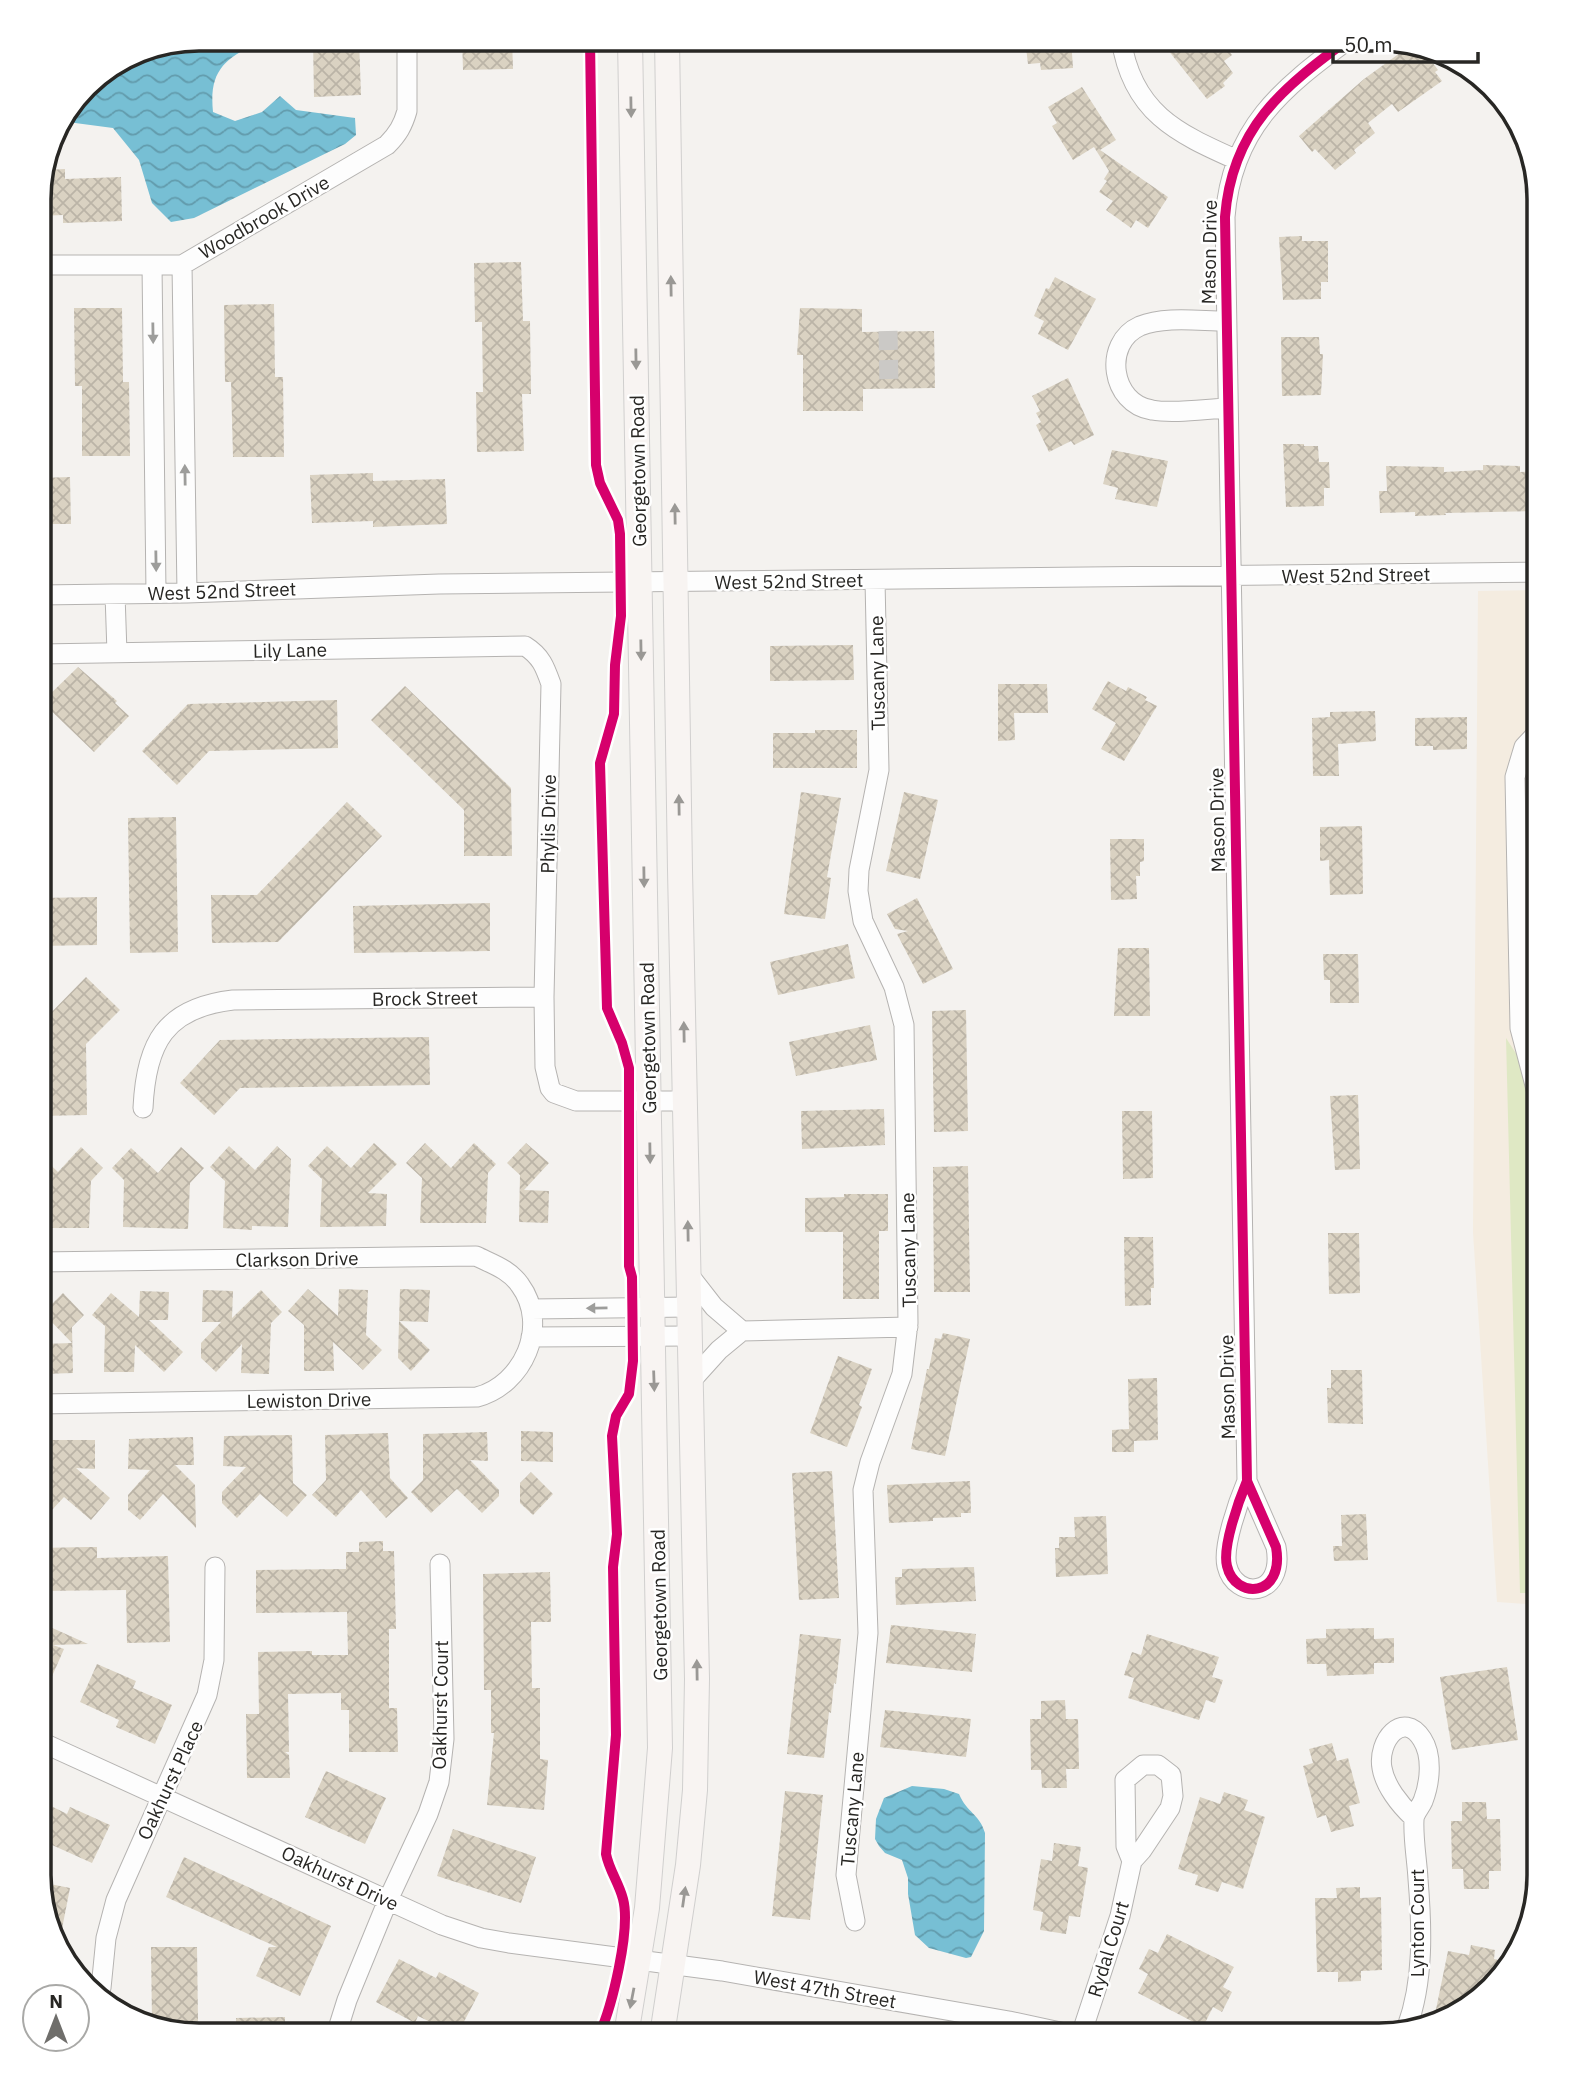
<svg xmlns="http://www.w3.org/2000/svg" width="1578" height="2074" font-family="'IBM Plex Sans',sans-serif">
<defs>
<pattern id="water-waves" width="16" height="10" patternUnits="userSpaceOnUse" patternTransform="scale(1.75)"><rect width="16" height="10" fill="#77bfd4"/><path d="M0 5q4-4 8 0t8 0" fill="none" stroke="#629bac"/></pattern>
<pattern id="building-cross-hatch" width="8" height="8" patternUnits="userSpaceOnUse" patternTransform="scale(1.75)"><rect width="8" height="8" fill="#dad2c2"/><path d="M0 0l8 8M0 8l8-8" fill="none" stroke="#bbb4a7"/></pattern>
</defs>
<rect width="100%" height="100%" fill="#f4f2ef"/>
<path fill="#f4ece0" d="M1539 590V1605L1497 1602 1473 1232 1478 591Z"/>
<path fill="#dfe8c4" d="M1506 1038 1539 1089V1593H1520Z"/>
<path fill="url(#water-waves)" d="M198 39H258V43C223 59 209 72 213 112L235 121 262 112 280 96 296 110 355 118 356 135 345 144 194 218 171 222 152 203 139 160 113 128 60 121 93 78 138 51Z
M912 1786 944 1789 959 1794C967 1813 979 1813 985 1833L984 1931 971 1957 966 1958 929 1948 915 1935 908 1894V1878L902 1860 885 1853 879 1846 875 1839 876 1819 884 1798Z"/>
<path fill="url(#building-cross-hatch)" d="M313 39H359L361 95 314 97Z
M462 39H512L513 69 463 70Z
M1025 39H1071L1073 68 1041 70 1040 63 1028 64Z
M1173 39H1220L1232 55 1224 61 1233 73 1223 83 1225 86 1207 99 1164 45Z
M1411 45 1438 53 1430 59 1438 70 1435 72 1442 81 1398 112 1392 104 1368 123 1375 133 1354 150 1356 153 1335 170 1315 149 1312 152 1299 136 1364 79Z
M1082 87 1116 140 1100 150 1168 197 1148 228 1136 220 1131 228 1106 210 1113 201 1099 192 1107 181 1104 179 1109 171 1094 147 1073 160 1052 126 1057 123 1048 107Z
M65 169V179L121 177 122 221 63 223V215L39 216V188L44 170Z
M1302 236V241H1328V282H1321V299L1283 300 1279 237Z
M521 262 523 321H530L531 394H522L524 451 477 452 476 392H483L482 322H475L474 263Z
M1055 277 1096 299 1068 350 1038 334 1044 321 1034 316 1046 288 1049 289Z
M274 304 275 377H283L284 457H233L231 382H225L224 305Z
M74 308H122L123 382H129L130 456H82V386H75Z
M800 308 862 309V332L934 331 935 388 863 389V411H803V355H797Z
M1281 337H1319L1320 354H1323L1321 395 1282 396Z
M1068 378 1094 435 1074 445 1071 441 1049 452 1036 425 1041 422 1036 413 1040 411 1032 396Z
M1283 444H1304V446H1318L1319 462H1329L1330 488H1324V506L1286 507Z
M1112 450 1168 461 1157 507 1115 499 1118 488 1103 484Z
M1483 465 1520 466V472L1539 471V511L1445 513 1446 515 1415 516V512L1380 513 1379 491H1387L1386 466 1444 467V472L1483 470Z
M373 473V481L445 479 447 524 373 527V521L312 523 310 475Z
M70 477 71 524H39V478Z
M853 645 854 680 770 681V646Z
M78 667 117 701 115 703 129 716 94 752 42 702Z
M1108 681 1126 691 1128 687 1147 697 1145 700 1157 706 1124 761 1101 749 1116 723 1092 709Z
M998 684H1047L1048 713H1014L1015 740 998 741Z
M405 686 511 788 512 856H464V810L371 720Z
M337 700 338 748 209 751 177 785 142 751 188 704Z
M1375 711 1376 741 1338 744 1339 776H1313L1312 718 1330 717V712Z
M1467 717V749L1433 750V746H1415V718Z
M815 730H857V768H773V733H815Z
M801 792 841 798 827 877 831 878 825 919 784 914Z
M904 792 938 800 920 879 886 871Z
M347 802 382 836 278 942 212 943 211 895H257Z
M176 817 178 952 130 953 128 818Z
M1362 826 1363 894 1330 895 1329 860 1320 861V827Z
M1110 839H1144V861L1140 862V876H1136L1137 899 1111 900Z
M97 897V945L39 946V898Z
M917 898 953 969 923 984 897 934 908 931 895 929 887 914Z
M490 903V951L354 953 353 906Z
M848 944 855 978 778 995 770 962Z
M1118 948H1149L1150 1016H1114Z
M1323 954H1358L1359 1003H1330V980H1324Z
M86 977 120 1010 86 1044 87 1115 39 1116V1025Z
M966 1010 968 1131 934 1132 932 1011Z
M870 1025 877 1060 796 1076 789 1042Z
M429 1037 430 1085 240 1088 214 1115 180 1083 220 1040Z
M1358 1095 1360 1169 1335 1170 1330 1096Z
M884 1109 885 1145 802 1149 801 1111Z
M1122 1111H1152L1153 1178 1123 1179Z
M374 1143 397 1164 368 1193 387 1194 386 1226 320 1227 322 1179 308 1166 327 1146 351 1168Z
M425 1143 451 1168 474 1143 496 1164 488 1173 486 1223H420L422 1178 406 1163Z
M526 1143 549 1163 524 1190 549 1191 548 1223 519 1222 520 1175 507 1163Z
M229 1146 255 1170 277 1146 291 1159 288 1227 252 1226V1230L223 1228 225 1181 210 1167Z
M81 1147 103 1168 91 1181 89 1228H39V1154L58 1172Z
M181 1147 204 1168 190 1183 188 1229 123 1227 124 1180 112 1168 131 1148 158 1173Z
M968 1166 970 1292H934L933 1167Z
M844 1194H888V1231H879V1299H843V1232H805V1198L844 1197Z
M1328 1233H1359L1360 1293 1329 1294Z
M1124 1237H1153L1154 1288H1151V1305L1125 1306Z
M308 1289 338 1316 339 1289 368 1290 366 1335 382 1350 363 1370 333 1342 334 1371H304V1325L288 1311Z
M400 1289 430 1290 428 1322 399 1321Z
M203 1290 233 1291 232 1318 261 1290 282 1312 271 1323 269 1374 241 1373 242 1344 216 1372 201 1358V1343L221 1322H202Z
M140 1291 169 1292 168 1320H149L183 1352 164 1372 135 1345 134 1372H104L105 1326 92 1315 111 1293 139 1317Z
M63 1293 84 1315 72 1327 73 1373 43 1374 42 1344 72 1343 43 1313Z
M399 1321 430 1350 411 1371 398 1358Z
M943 1333 970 1339 945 1456 911 1449 927 1369H929L935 1338 941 1339Z
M838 1356 872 1369 859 1405 862 1407 847 1447 810 1433Z
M1331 1370H1362L1363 1424 1328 1423 1327 1388H1331Z
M1157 1378 1158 1440 1134 1441V1452H1112V1430L1129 1429 1128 1379Z
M521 1431 553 1432V1462L521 1461Z
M487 1432 488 1461 470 1460 499 1490V1496L482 1513 457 1489 431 1513 411 1492 423 1480V1434Z
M388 1433 390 1478 408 1498 386 1518 361 1490 336 1517 312 1495 326 1480 325 1435Z
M292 1435 293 1483 307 1495 287 1517 260 1494 237 1518 222 1503V1492L246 1467 223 1466 224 1436Z
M193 1437 194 1465H175L195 1485 196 1528 163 1494 140 1520 128 1510V1495L150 1470 128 1469 129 1439Z
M39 1440H95V1469L76 1468 110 1498 91 1520 64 1497 39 1524Z
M832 1471 839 1598 799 1600 792 1473Z
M531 1472 553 1494 533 1515 520 1503V1483Z
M970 1481 971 1513H961V1517L933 1518V1521L889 1523 887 1485Z
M1366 1514 1368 1560 1334 1561 1333 1546H1342L1341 1515Z
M1106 1516 1108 1574 1056 1577 1055 1548H1059V1537H1075L1074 1517Z
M383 1541V1551H394L396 1629H389V1708H397L398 1752H349V1710H341V1693L288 1694 289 1752H285L289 1755 290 1778H247L246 1714H259L258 1652 312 1651V1655H348L347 1612 256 1613V1570L346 1569V1552H359V1542Z
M86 1547H97V1558L168 1556 170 1642 127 1643 126 1590 39 1591V1548Z
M974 1567 976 1601 896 1605 895 1577H902V1569Z
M550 1572 551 1622H531L532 1688H540V1759L548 1760 544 1810 487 1805 494 1733H491V1690H484L483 1574Z
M39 1622 88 1644 53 1645 64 1649 39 1706Z
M891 1625 976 1634 972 1672 886 1663Z
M1374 1628V1639L1394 1638V1663H1374V1674L1327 1676 1326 1664H1307L1306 1639 1326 1638V1629Z
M800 1634 841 1639 836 1684 834 1683 831 1713 829 1712 824 1758 787 1754Z
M1147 1634 1219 1657 1212 1677 1223 1680 1215 1703 1206 1700 1199 1720 1128 1698 1134 1678 1124 1675 1132 1652 1141 1655Z
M97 1664 136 1681 133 1688 172 1705 155 1744 116 1727 119 1720 80 1702Z
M1507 1667 1518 1740 1452 1750 1440 1677Z
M1065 1700 1066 1719H1078L1079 1769H1066L1067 1788H1042L1041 1770H1031L1030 1719H1041V1701Z
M885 1710 971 1719 966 1757 880 1747Z
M1332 1743 1337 1761 1348 1758 1360 1803 1349 1806 1354 1826 1331 1832 1326 1815 1317 1818 1303 1766 1313 1763 1309 1749Z
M326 1771 386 1798 365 1844 305 1817Z
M785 1791 823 1795 810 1920 772 1916Z
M1224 1792 1248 1800 1244 1810 1265 1817 1243 1889 1222 1882 1218 1892 1195 1885 1198 1875 1178 1869 1200 1797 1220 1804Z
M39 1800 67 1814 70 1807 110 1825 92 1863 52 1845 38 1874Z
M1462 1802H1486L1487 1819H1500L1501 1871H1489V1889H1464L1463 1869H1452L1451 1821H1462Z
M453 1829 536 1857 521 1903 437 1876Z
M1054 1843 1081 1847 1078 1866 1088 1868 1080 1917 1069 1916 1066 1934 1040 1930 1043 1912 1033 1910 1041 1859 1052 1861Z
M184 1857 331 1926 300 1996 256 1976 269 1947H277L166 1897Z
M40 1882 70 1888 59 1944 57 1937Z
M1360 1887V1898L1381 1897 1382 1970 1361 1971V1981L1338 1982V1972H1317L1315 1898H1337L1336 1888Z
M1167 1934 1234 1967 1223 1987 1232 1992 1222 2012 1213 2007 1203 2027 1138 1993 1148 1974 1139 1969 1149 1949 1158 1953Z
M1471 1945 1495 1950 1494 1959 1511 1963 1468 2009 1434 2019 1448 1951 1469 1955Z
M151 1947H197L198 2021 152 2022Z
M399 1959 436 1978 439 1972 479 1993 457 2035 418 2016 415 2023 376 2002Z
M285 2017V2035H236V2018Z"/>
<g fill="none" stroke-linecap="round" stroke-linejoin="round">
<path stroke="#cbc9c6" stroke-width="19" stroke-dasharray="19 10" stroke-linecap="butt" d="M888 331 889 389"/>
<defs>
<path id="minor" d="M1121 39C1132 112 1176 133 1237 160
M39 265H182L387 145C398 134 403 125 407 111V39
M152 265 156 593
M182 265 187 593
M1226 321C1199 321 1165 316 1140 326 1102 343 1111 404 1152 410 1174 414 1205 409 1227 408
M115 594 117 653
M39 595 187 593 439 584 1539 572
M39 654 525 646C541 656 545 667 551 684L544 997 545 1067 550 1088 554 1093 576 1101H685
M1539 1094 1536 1089 1520 1028 1515 777 1524 747 1539 731
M143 1108C146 1043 165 1008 233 1000L544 997
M689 1275 714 1307 742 1331
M531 1309 690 1307
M742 1331 908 1327
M531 1337 690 1336
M691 1381 719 1350 742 1331
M39 1404 477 1397C523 1385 550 1326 520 1285 509 1269 492 1264 476 1256L39 1262
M1247 1481 1276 1547C1285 1598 1235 1600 1227 1566 1222 1547 1239 1500 1247 1481L1225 217C1232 128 1282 88 1349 39
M39 1741 442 1925 481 1938 509 1943 722 1971 1009 2021 1074 2035
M855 1921 846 1875 868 1633 863 1490 870 1462 902 1374 908 1323 904 1025 894 987 863 921 858 891 859 870 879 770 875 580
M101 1988 106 1938 116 1900 207 1695 214 1660 215 1567
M1407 2027C1424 1981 1422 1927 1418 1879 1417 1860 1413 1839 1414 1820 1414 1813 1420 1808 1423 1801 1430 1783 1433 1756 1422 1739 1403 1709 1377 1741 1382 1768 1385 1786 1400 1805 1413 1817
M336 2035 347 2000 388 1900 428 1814 439 1782 444 1739 440 1564
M1081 2035 1120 1916 1132 1861 1142 1850 1170 1808 1173 1796 1171 1775 1158 1765H1143L1125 1780 1126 1846 1132 1861"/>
<path id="major" d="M626 2035 647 1908 660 1748 630 39
M662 2035 688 1865 695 1790 697 1679 680 870 667 39"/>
</defs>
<use href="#minor" stroke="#b5b3b1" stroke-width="21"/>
<use href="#major" stroke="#d0cfce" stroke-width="26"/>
<use href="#minor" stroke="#fdfdfd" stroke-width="19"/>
<use href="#major" stroke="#f8f4f2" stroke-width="24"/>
<defs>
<path id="cycleway" d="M590 39 596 465 600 483 618 520 620 534 621 616 615 665 614 714 600 763 607 1008 622 1043 629 1068V1266L632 1277 633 1361 629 1394 616 1416 612 1436 617 1534 613 1567 616 1735 606 1854C609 1870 619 1883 623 1899 631 1929 612 2007 599 2035
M1247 1481 1276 1547C1285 1598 1235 1600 1227 1566 1222 1547 1239 1500 1247 1481L1225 217C1232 128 1282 88 1349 39"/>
</defs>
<use href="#cycleway" stroke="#fff" stroke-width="15"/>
<use href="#cycleway" stroke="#d6006c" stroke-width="10"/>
</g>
<defs><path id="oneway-solid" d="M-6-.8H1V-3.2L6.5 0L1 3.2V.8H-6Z" transform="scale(1.75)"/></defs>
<g fill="#9a9895">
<use href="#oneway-solid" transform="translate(631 107) rotate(89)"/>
<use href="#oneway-solid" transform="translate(671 286) rotate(-91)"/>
<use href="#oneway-solid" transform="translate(636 359) rotate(89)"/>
<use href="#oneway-solid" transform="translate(675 514) rotate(-91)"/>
<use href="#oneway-solid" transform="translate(641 650) rotate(89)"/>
<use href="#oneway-solid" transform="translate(679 805) rotate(-91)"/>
<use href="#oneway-solid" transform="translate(644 877) rotate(89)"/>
<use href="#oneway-solid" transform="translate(684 1032) rotate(-91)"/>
<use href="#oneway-solid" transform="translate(650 1153) rotate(89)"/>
<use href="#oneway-solid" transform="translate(688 1231) rotate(-91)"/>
<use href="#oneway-solid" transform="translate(654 1381) rotate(88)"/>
<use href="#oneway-solid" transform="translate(697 1670) rotate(-91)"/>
<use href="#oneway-solid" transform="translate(684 1897) rotate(-82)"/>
<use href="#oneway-solid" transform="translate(632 1998) rotate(101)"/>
</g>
<g fill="#9d9d9b">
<use href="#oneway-solid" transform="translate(153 333) rotate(89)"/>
<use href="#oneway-solid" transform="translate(185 475) rotate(-91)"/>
<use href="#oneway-solid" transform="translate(156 561) rotate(89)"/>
<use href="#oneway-solid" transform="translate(597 1308) rotate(179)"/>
</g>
<g text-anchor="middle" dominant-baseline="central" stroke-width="5" stroke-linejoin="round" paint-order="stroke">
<g font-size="19" fill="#282724" stroke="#fff">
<text transform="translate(264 217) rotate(-30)">Woodbrook Drive</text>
<text transform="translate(1209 252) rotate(-89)">Mason Drive</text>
<text transform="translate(638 471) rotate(-91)">Georgetown Road</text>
<text transform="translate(1356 575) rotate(-1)">West 52nd Street</text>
<text transform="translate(789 581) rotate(-1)">West 52nd Street</text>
<text transform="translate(222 591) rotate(-2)">West 52nd Street</text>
<text transform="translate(290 650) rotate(-1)">Lily Lane</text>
<text transform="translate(877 673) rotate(-91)">Tuscany Lane</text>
<text transform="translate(1217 820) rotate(-91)">Mason Drive</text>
<text transform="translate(548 824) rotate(-89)">Phylis Drive</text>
<text transform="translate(425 998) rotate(-1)">Brock Street</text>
<text transform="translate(648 1038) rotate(-91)">Georgetown Road</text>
<text transform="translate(908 1250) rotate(-91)">Tuscany Lane</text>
<text transform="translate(297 1259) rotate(-1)">Clarkson Drive</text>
<text transform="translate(1227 1387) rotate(-91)">Mason Drive</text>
<text transform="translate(309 1400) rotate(-1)">Lewiston Drive</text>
<text transform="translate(659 1605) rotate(-91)">Georgetown Road</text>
<text transform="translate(440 1705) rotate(-89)">Oakhurst Court</text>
<text transform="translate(170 1780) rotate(-65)">Oakhurst Place</text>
<text transform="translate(852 1809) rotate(-85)">Tuscany Lane</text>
<text transform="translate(340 1878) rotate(25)">Oakhurst Drive</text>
<text transform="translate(1417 1923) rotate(-90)">Lynton Court</text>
<text transform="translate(1108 1949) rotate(-73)">Rydal Court</text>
<text transform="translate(825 1989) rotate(10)">West 47th Street</text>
</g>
</g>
<path d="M0 0H1578V2074H0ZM199 51H1379A148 148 0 0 1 1527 199V1875A148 148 0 0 1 1379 2023H199A148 148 0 0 1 51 1875V199A148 148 0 0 1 199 51Z" fill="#fff" fill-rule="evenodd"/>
<path fill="none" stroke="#282724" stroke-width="3.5" d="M199 51H1379A148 148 0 0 1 1527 199V1875A148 148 0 0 1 1379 2023H199A148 148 0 0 1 51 1875V199A148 148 0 0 1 199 51Z"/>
<g transform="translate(56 2018)"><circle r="33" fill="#ffffff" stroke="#a9a9a7" stroke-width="2"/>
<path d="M0-5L12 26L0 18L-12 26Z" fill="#6f6e6b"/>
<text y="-10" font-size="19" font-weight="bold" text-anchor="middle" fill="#282724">N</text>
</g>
<path d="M1333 52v10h145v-10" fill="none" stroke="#282724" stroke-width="3.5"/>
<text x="1344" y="52" font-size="21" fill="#282724" stroke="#ffffff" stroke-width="5" paint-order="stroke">50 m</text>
</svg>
